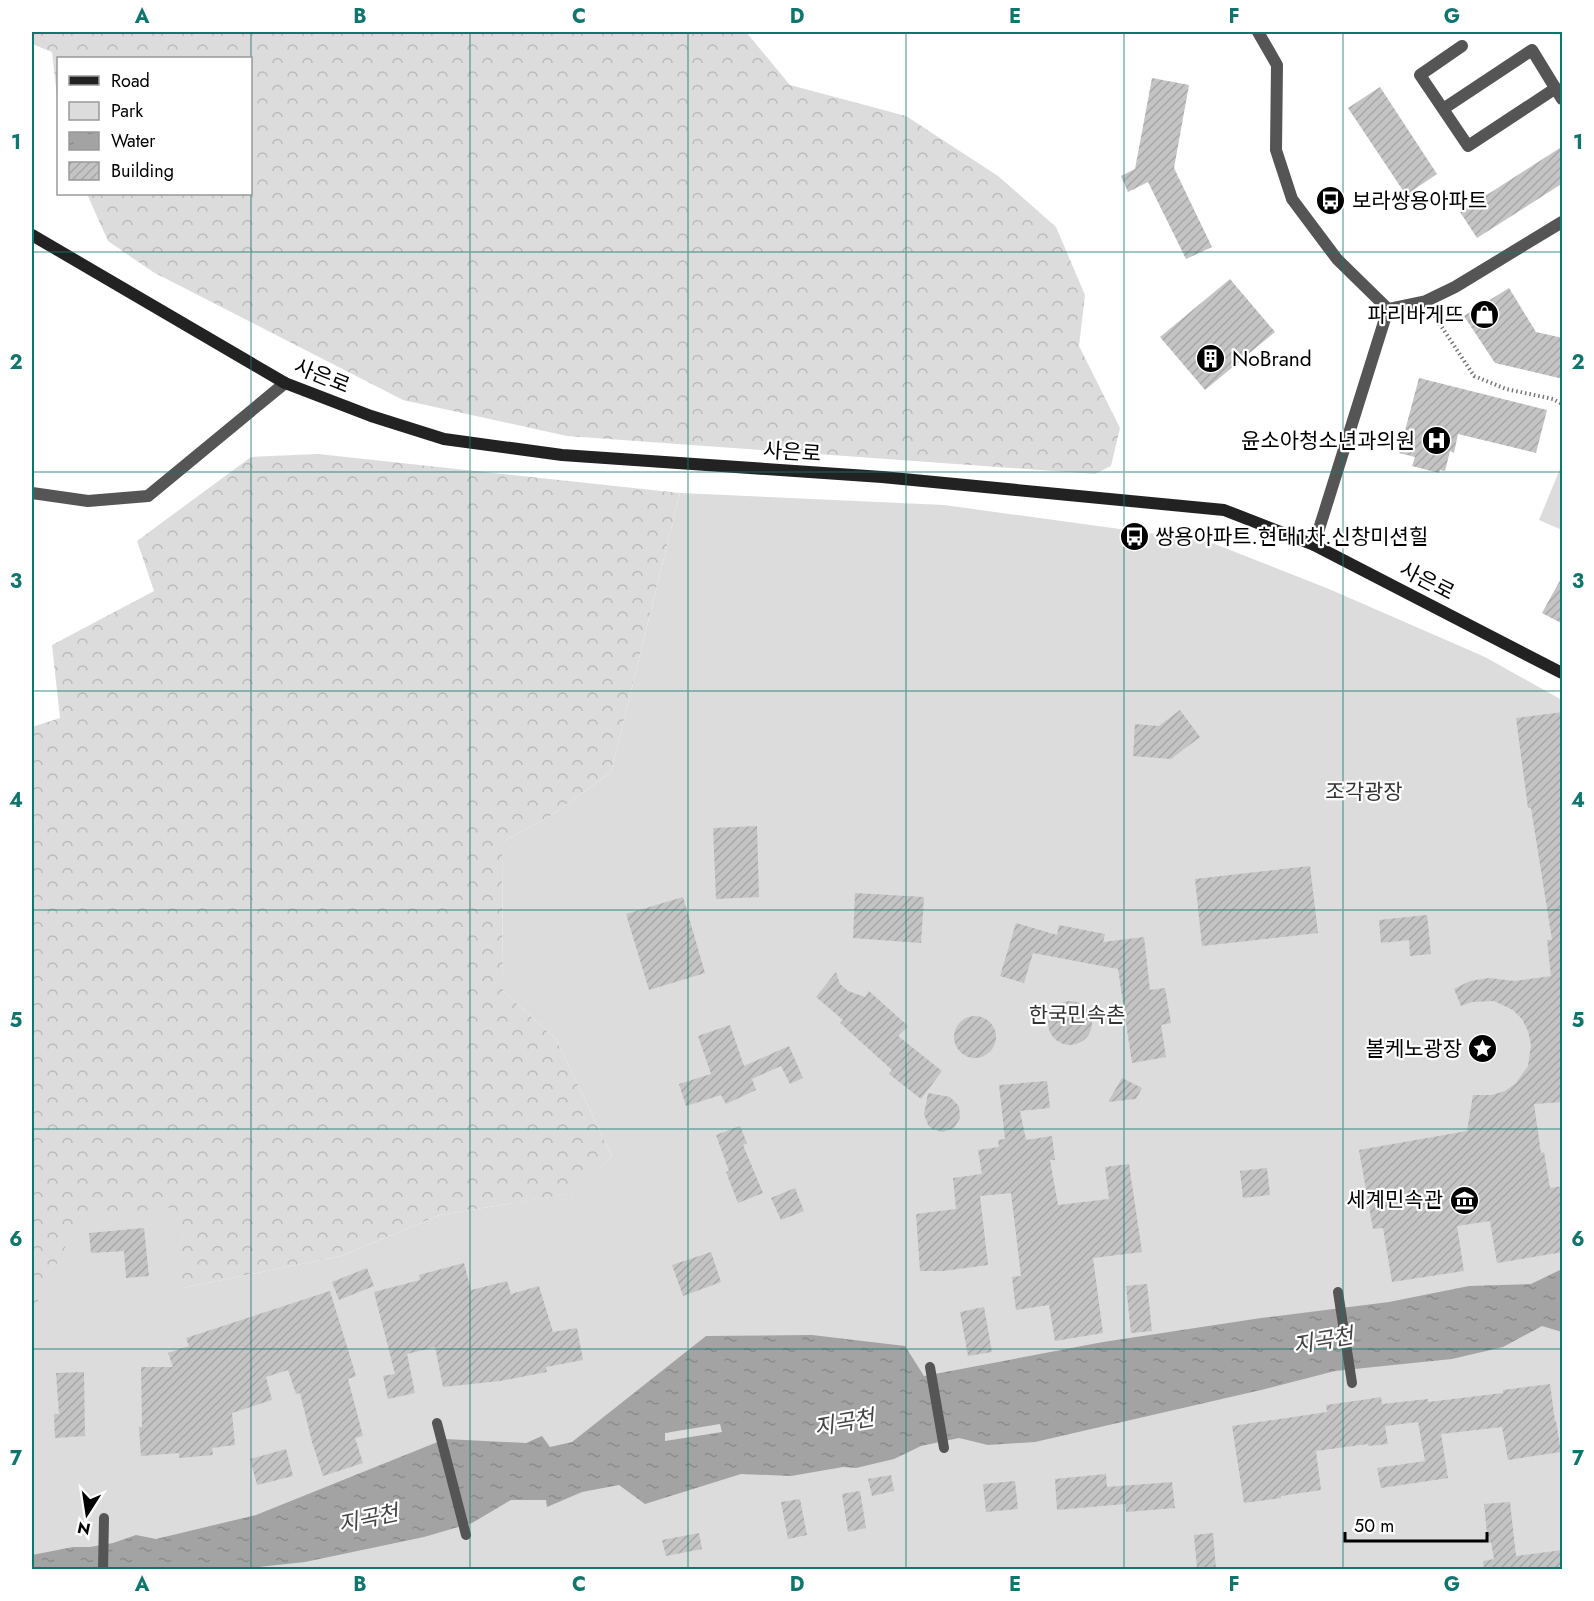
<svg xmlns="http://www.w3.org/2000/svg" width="1594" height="1601" font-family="Jost,'Noto Sans KR',sans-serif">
<defs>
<pattern id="forest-crowns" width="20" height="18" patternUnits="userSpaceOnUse" patternTransform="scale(1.5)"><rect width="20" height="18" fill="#dcdcdc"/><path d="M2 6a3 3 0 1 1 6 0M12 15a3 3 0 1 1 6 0" fill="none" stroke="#bbb"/></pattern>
<pattern id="water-ripples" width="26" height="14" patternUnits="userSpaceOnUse" patternTransform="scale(1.5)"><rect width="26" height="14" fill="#a3a3a3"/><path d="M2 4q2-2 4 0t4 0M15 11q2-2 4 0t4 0" fill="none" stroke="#8b8b8b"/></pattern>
<pattern id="building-hatch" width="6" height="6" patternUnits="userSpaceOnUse" patternTransform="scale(1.5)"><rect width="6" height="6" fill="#c4c4c4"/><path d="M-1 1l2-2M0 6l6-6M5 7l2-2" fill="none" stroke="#a7a7a7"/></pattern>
</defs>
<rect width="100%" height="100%" fill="#fff"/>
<path fill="url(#forest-crowns)" d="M32 32H746L790 85 906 116 998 176 1056 227 1085 295 1079 346 1120 428 1111 466 1095 474 567 436 403 400 153 272 108 241 87 194H250V58H58V106L52 52 32 44Z
M318 454 680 493 611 772 552 815 502 842 503 991 556 1039 612 1156 575 1193 440 1215 341 1256 182 1288 32 1312V727L60 718 52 645 154 591 137 541 251 457Z"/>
<path fill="#dcdcdc" d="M1562 464V530L1539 520Z
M680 493 944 505 1207 541 1329 589 1485 657 1562 700V1569H32V1312L73 1232 101 1216 175 1207 182 1288 341 1256 440 1215 574 1193 612 1156 556 1039 503 991 502 842 552 815 611 772Z"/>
<path fill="url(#water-ripples)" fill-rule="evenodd" d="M1562 1269V1332L1542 1326 1503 1347 1452 1359 1335 1371 1261 1390 1035 1442 988 1445 959 1438 921 1446 894 1459 856 1468 843 1467 791 1476 741 1474 645 1504 619 1485 582 1492 547 1507 546 1500H511L472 1523 424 1537 305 1562 230 1570H32V1555L73 1547H90L113 1543 136 1535 156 1539 256 1515 445 1439 526 1443 542 1436 550 1447 572 1442 706 1336 812 1335 905 1346 924 1376 1103 1342 1261 1318 1389 1302 1469 1286 1531 1284ZM720 1424 722 1432 665 1441V1433Z"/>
<path fill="url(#building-hatch)" d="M1152 78 1189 85 1174 168 1212 247 1186 259 1148 182 1128 192 1121 176 1135 169Z
M1380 87 1437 174 1406 195 1348 108Z
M1563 146V183L1477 238 1460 212Z
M1230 279 1275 332 1205 390 1160 337Z
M1509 288 1536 332 1563 338V379L1495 363 1464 316Z
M1419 378 1547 410 1536 453 1458 434 1454 453 1450 451 1445 471 1440 470 1439 473 1412 466 1415 457 1399 453Z
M1563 575V624L1542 613Z
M1180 710 1200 737 1171 759 1133 756 1135 724 1159 726Z
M1563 712V1102L1534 1104 1541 1153 1544 1152 1550 1188 1563 1186V1252L1497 1263 1490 1221 1457 1226 1464 1271 1392 1282 1383 1228 1373 1229 1359 1150 1467 1131 1473 1095H1492L1505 1091 1516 1083 1528 1066 1531 1045 1528 1031 1522 1019 1513 1010 1494 1001 1472 1002 1461 1006 1454 989 1470 981 1489 978 1515 981 1551 976 1547 940H1552L1531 808H1528L1516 718Z
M757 826 759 897 716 899 713 828Z
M1310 866 1318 933 1202 946 1195 879Z
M855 893 924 897 921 943 853 938Z
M683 897 705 973 649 990 626 914Z
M1427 915 1431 954 1410 956 1409 940 1381 943 1379 920Z
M1016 923 1057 935 1059 925 1105 934 1103 942 1144 937 1150 990 1165 988 1171 1023 1161 1025 1166 1057 1132 1063 1118 969 1033 953 1024 983 1000 976Z
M836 972 840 984 848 991 865 997 869 991 908 1026 898 1036 942 1071 921 1099 889 1074 892 1070 840 1023 843 1020 816 997Z
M1048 1023a22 22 0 1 1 44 0a22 22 0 1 1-44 0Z
M954 1037a21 21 0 1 1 42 0a21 21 0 1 1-42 0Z
M730 1025 744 1066 789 1046 803 1078 790 1084 781 1066 752 1079 756 1090 726 1104 721 1095 686 1106 679 1084 711 1074 698 1036Z
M1122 1078 1142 1088 1136 1099 1108 1102Z
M1047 1081 1050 1108 1020 1111 1026 1140 1052 1136 1055 1160H1050L1058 1205 1109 1199 1105 1167 1129 1164 1142 1252 1093 1258 1103 1333 1055 1341 1049 1305 1016 1310 1012 1277 1021 1276 1011 1193 980 1196 988 1265 943 1271H920L916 1214 956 1209 953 1178 982 1174 978 1150 999 1147 998 1140 1005 1139 999 1085Z
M928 1093 950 1097 959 1106 960 1118 954 1128 943 1132 932 1129 928 1125 924 1114Z
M740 1126 747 1143 743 1145 763 1193 738 1203 726 1172 729 1171 716 1135Z
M1267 1168 1270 1195 1243 1198 1240 1171Z
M795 1188 804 1211 781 1220 771 1198Z
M144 1228 149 1276 126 1278 124 1251 91 1253 89 1233Z
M711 1252 721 1282 683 1296 672 1265Z
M464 1263 471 1290 507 1281 511 1294 539 1286 553 1332 577 1328 583 1360 546 1367 547 1372 500 1381 443 1387 435 1347 407 1354 415 1393 388 1399 383 1376 395 1374 374 1292 420 1280 419 1275Z
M367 1268 374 1286 339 1300 332 1282Z
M1147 1284 1152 1331 1131 1333 1126 1286Z
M330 1291 356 1376 348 1379 363 1436 355 1438 363 1463 323 1476 312 1442 300 1393 296 1394 288 1370 266 1377 272 1400 232 1413 235 1445 212 1448 213 1455 179 1458V1453L141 1456 139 1427H142L141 1367H173L168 1353 189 1346 186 1338Z
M984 1307 992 1352 968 1356 960 1312Z
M84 1372 85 1436 55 1438 54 1414H59L56 1373Z
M1550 1384 1555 1421H1556L1561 1452 1508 1460 1502 1427 1441 1434 1448 1478 1381 1488 1377 1468 1425 1461 1418 1422 1385 1426 1388 1444 1368 1446V1444L1316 1451 1321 1490 1281 1496V1498L1244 1503 1232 1426 1327 1412 1326 1405 1362 1400 1381 1397 1382 1404 1428 1399V1402L1503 1393V1390Z
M286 1449 293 1476 257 1485 250 1459Z
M1106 1474 1107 1487 1172 1482 1175 1508 1126 1512 1125 1504 1057 1510 1055 1479Z
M891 1475 894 1491 872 1496 868 1479Z
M1015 1481 1018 1509 986 1512 983 1484Z
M860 1491 866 1528 848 1532 842 1494Z
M800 1499 807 1535 788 1539 781 1502Z
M1510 1502 1516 1556 1563 1550V1569H1484L1483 1561 1494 1559 1491 1542 1488 1543 1484 1504Z
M699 1533 702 1549 666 1556 662 1540Z
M1213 1533 1216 1569H1197L1194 1535Z"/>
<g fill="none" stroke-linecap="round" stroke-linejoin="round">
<path stroke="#777" stroke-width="4" stroke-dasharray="1.5 3" stroke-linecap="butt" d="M1432 312 1474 376 1506 389 1553 399 1562 404"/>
<path stroke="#555" stroke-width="10" d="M1338 1292 1352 1383
M930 1367 944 1448
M437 1423 466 1535
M103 1570 104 1518"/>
<path stroke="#555" stroke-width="12" d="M1556 88 1468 146 1443 109 1532 50 1562 99
M1443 109 1420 75 1462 46
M1388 309 1426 301 1455 287 1562 222"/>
<path stroke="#555" stroke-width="12" d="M1258 32 1277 65 1276 150 1292 199 1337 259 1388 309 1314 545
M32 493 88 501 148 496 285 383"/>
<path stroke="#222" stroke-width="12" d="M32 235 285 383 371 416 444 439 562 455 882 477 1224 510 1314 545 1562 673"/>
</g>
<path fill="none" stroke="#0f766e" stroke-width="1.5" stroke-opacity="0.55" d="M251 32V1570M470 32V1570M688 32V1570M906 32V1570M1124 32V1570M1343 32V1570M32 252H1562M32 472H1562M32 691H1562M32 910H1562M32 1129H1562M32 1349H1562"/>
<defs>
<symbol id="bus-disc" viewBox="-11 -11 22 22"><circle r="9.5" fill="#000" stroke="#fff"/><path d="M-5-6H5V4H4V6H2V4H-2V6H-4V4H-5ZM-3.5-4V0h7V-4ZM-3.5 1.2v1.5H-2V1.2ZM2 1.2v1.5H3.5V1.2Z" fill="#fff"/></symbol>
<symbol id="shop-disc" viewBox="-11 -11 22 22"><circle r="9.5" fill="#000" stroke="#fff"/><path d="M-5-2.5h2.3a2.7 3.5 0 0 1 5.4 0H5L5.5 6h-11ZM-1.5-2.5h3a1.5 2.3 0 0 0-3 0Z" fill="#fff"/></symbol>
<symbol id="building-disc" viewBox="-11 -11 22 22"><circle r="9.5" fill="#000" stroke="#fff"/><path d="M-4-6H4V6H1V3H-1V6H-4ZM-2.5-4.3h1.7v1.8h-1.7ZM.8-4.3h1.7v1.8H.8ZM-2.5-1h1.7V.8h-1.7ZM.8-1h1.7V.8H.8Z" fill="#fff"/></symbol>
<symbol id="hospital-disc" viewBox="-11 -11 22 22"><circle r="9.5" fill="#000" stroke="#fff"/><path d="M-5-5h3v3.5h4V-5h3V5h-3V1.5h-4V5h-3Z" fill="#fff"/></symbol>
<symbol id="sight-disc" viewBox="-11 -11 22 22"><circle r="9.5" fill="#000" stroke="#fff"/><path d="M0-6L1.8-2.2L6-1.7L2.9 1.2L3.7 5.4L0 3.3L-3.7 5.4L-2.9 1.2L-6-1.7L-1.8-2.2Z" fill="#fff"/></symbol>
<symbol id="museum-disc" viewBox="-11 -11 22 22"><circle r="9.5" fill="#000" stroke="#fff"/><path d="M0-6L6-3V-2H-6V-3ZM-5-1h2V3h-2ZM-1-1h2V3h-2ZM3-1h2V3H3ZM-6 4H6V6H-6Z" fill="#fff"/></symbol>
</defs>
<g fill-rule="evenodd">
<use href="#bus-disc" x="1314" y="184" width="33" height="33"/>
<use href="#shop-disc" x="1468" y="298" width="33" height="33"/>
<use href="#building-disc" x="1194" y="342" width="33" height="33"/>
<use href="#hospital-disc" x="1420" y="424" width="33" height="33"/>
<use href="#bus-disc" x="1118" y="520" width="33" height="33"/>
<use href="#sight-disc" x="1466" y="1032" width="33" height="33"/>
<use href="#museum-disc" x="1448" y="1184" width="33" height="33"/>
</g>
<g text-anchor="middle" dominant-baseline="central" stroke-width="4.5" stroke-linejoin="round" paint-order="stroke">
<g font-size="21" fill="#000" stroke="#fff" text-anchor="end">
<text x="1352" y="201" text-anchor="start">보라쌍용아파트</text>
<text x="1464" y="315">파리바게뜨</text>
<text x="1232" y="359" text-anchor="start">NoBrand</text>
<text x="1415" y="441">윤소아청소년과의원</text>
<text x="1155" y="537" text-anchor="start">쌍용아파트.현대1차.신창미션힐</text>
<text x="1462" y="1049">볼케노광장</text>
<text x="1443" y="1200">세계민속관</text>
</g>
<g font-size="21" fill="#000" stroke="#fff">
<text transform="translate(322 376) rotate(22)">사은로</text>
<text transform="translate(792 452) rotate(4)">사은로</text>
<text transform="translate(1427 581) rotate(27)">사은로</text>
</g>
<g font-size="21" fill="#333" stroke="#fff">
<text x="1364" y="792">조각광장</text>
<text x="1077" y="1015">한국민속촌</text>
</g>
<g font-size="22" font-style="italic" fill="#444" stroke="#fff">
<text transform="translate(1323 1340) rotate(-10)">지곡천</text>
<text transform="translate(844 1422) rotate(-10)">지곡천</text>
<text transform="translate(368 1518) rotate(-12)">지곡천</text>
</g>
</g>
<rect width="1594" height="1601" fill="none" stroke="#ffffff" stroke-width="66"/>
<rect x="57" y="57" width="195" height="138" fill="#ffffff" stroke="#999999" stroke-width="1.5"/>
<rect x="69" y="76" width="30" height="9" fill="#222222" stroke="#999999" stroke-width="1.5"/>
<text x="111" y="87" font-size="18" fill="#000000">Road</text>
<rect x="69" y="102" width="30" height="18" fill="#dcdcdc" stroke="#999999" stroke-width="1.5"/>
<text x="111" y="117" font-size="18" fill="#000000">Park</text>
<rect x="69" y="132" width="30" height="18" fill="url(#water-ripples)" stroke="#999999" stroke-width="1.5"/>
<text x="111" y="147" font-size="18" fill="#000000">Water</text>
<rect x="69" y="162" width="30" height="18" fill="url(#building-hatch)" stroke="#999999" stroke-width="1.5"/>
<text x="111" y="177" font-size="18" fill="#000000">Building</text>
<g transform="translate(87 1514) rotate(192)" stroke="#ffffff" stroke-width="4.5" paint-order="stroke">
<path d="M0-4.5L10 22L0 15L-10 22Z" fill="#000000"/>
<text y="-9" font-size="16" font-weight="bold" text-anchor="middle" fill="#000000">N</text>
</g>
<path d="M1345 1532v9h142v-9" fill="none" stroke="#000000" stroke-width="3"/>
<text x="1354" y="1532" font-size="18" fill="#000000" stroke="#ffffff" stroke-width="4.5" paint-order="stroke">50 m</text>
<rect x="33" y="33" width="1528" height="1535" fill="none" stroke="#0f766e" stroke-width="2"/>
<g font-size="20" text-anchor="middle" font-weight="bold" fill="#0f766e">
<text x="142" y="23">A</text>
<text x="360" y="23">B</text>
<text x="579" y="23">C</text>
<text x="797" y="23">D</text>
<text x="1015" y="23">E</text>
<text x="1234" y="23">F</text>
<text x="1452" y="23">G</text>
<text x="16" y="149">1</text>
<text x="1578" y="149">1</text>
<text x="16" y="369">2</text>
<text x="1578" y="369">2</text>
<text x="16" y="588">3</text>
<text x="1578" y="588">3</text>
<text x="16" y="807">4</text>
<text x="1578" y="807">4</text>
<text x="16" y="1027">5</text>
<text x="1578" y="1027">5</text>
<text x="16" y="1246">6</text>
<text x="1578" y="1246">6</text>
<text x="16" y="1465">7</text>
<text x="1578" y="1465">7</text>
<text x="142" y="1591">A</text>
<text x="360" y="1591">B</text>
<text x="579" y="1591">C</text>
<text x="797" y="1591">D</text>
<text x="1015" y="1591">E</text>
<text x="1234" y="1591">F</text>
<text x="1452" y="1591">G</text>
</g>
</svg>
